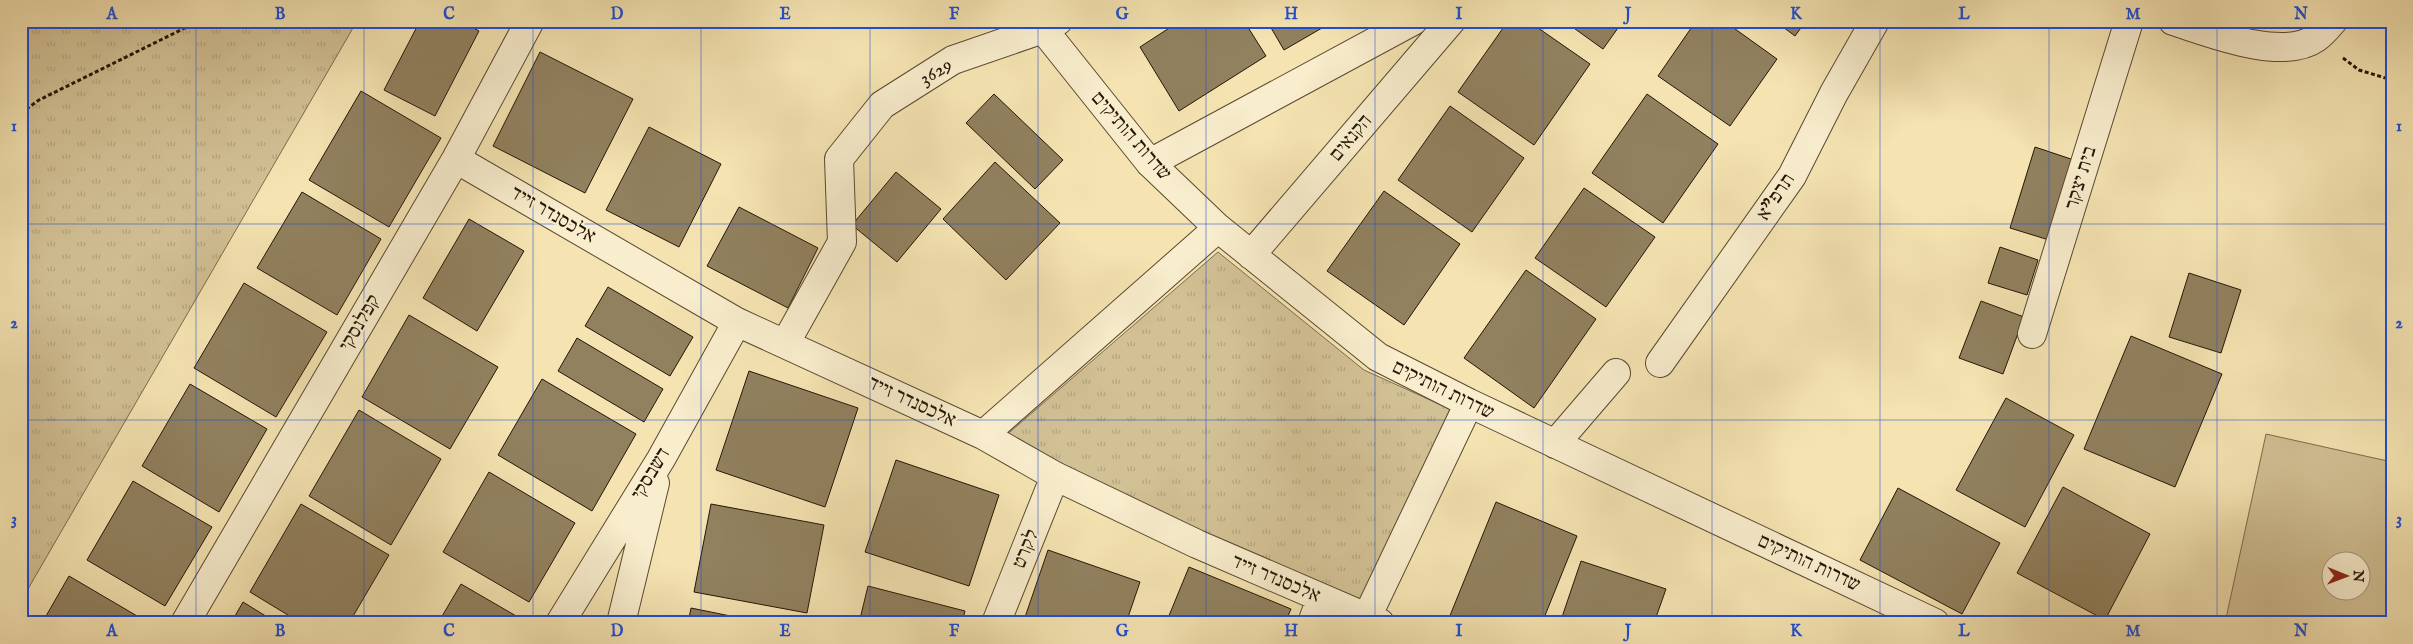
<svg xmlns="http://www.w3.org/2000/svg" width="2413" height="644" font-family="'IM FELL English','Frank Ruhl Libre',serif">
<defs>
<pattern id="park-tufts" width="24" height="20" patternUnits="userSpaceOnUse" patternTransform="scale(1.25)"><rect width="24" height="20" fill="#d2c195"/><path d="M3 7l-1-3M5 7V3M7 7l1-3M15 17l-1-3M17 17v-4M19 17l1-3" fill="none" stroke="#b4a57f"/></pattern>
</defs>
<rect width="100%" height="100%" fill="#f5e4b2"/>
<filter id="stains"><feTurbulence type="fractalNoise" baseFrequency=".004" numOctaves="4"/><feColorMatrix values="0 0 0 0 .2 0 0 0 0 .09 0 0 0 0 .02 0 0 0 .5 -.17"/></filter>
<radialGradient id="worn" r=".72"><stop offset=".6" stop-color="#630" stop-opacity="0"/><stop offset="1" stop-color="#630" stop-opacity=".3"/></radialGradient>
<path fill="url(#park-tufts)" stroke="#7c6b4d" d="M28 21H357L21 601V30Z
M1218 252 1364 370 1450 409 1366 607 1197 538 1003 438Z"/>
<path fill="#d2c195" stroke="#7c6b4d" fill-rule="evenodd" d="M2266 434 2392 462V623H2225ZM2330 562H2360V592H2330Z"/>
<path fill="#91815f" stroke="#251505" d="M420 21H460L479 31 435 116 384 90Z
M1180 21H1244L1266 56 1179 111 1140 47Z
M1267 21H1334L1284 50Z
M1508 21H1528L1590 64 1534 145 1458 92Z
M1564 21H1623L1603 49Z
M1696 21H1724L1777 59 1730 126 1658 76Z
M1775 21H1806L1795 36Z
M540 52 633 99 585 193 493 146Z
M361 91 441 138 389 227 309 180Z
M994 94 1063 160 1035 189 966 123Z
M1647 94 1718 144 1663 223 1592 173Z
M1450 106 1524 158 1472 232 1398 180Z
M649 127 721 164 679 247 606 210Z
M2035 147 2074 160 2049 240 2010 228Z
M995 162 1060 223 1006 280 943 219Z
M896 172 941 209 897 262 852 225Z
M1584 188 1655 237 1606 307 1535 258Z
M1384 191 1460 244 1404 325 1327 271Z
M302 192 381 239 337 315 257 268Z
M739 207 818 248 788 308 707 266Z
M469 219 524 251 477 331 423 298Z
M2000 247 2038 260 2027 295 1988 283Z
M1526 270 1596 319 1534 408 1464 358Z
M2189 273 2241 290 2221 353 2169 337Z
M244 283 327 332 276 417 194 368Z
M608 287 693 337 670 376 585 326Z
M1981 301 2024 317 2003 374 1959 358Z
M409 315 498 367 450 449 362 397Z
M2131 336 2222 374 2175 487 2084 449Z
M577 338 663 389 644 422 558 371Z
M749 371 858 408 825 507 716 470Z
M542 379 636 434 592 511 498 455Z
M190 384 267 429 219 512 142 466Z
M2006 398 2074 435 2025 527 1956 490Z
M359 410 441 459 391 545 309 496Z
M896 460 999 495 969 586 865 552Z
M489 472 575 523 529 602 443 552Z
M133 481 212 527 165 606 87 560Z
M2063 487 2150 534 2105 620 2017 573Z
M1898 488 2000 543 1962 614 1860 560Z
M1496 502 1577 536 1542 623H1447Z
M301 504 389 555 349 623H301L250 592Z
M711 504 824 525 807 613 694 592Z
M1048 550 1140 582 1126 623H1023Z
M1581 561 1666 589 1654 623H1560Z
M1189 567 1291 609 1285 623H1166Z
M69 576 149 623H42Z
M461 584 523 620 522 623H438Z
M868 586 965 611 962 623H859Z
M243 602 277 623H231Z
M691 608 765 623H688Z
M1682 617 1703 623H1680Z"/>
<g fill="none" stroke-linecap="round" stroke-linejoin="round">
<defs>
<path id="minor" d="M2173 21C2208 32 2282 62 2316 38 2322 34 2328 27 2333 21
M1043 29 1150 163 1218 228 1378 357 1469 403 1935 623
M456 159 737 322 983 435 1055 476 1197 544 1380 623
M1150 163 1413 21
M1251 255 1451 21
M2032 334 2129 21
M785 344 842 242 839 159 882 105 953 60 1043 29 1058 21
M1660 363 1792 176 1834 93 1875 21
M983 435 1218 228
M1555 444 1616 373
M1367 617 1469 403
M185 623 456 159 530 21
M560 623 661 459 737 322
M621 623 655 483
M996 623 1055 476
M1312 623 1321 598"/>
</defs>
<use href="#minor" stroke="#594930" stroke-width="30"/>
<path stroke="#251505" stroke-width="3" stroke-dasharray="4 2.5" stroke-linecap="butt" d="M2343 58 2359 70 2392 80
M21 113 39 100 199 21"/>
<use href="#minor" stroke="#f8edcd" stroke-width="28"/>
</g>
<path fill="none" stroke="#1d4ed8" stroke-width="1" stroke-opacity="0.55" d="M196 21V623M364 21V623M533 21V623M701 21V623M870 21V623M1038 21V623M1206 21V623M1375 21V623M1543 21V623M1712 21V623M1880 21V623M2049 21V623M2217 21V623M21 224H2392M21 420H2392"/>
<g text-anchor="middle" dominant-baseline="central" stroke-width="4" stroke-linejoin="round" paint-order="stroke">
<g font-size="20" fill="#251505" stroke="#f8edcd">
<text transform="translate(936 72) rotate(-31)">3629</text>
<text transform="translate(1131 136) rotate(49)">שדרות הותיקים</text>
<text transform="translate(1351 138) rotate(-50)">הקנאים</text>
<text transform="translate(2081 178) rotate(-73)">בית יצקר</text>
<text transform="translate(1776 197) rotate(-56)">תרפ"א</text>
<text transform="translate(553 215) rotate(30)">אלכסנדר זייד</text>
<text transform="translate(360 323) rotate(-60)">קפלנסקי</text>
<text transform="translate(1443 390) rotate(26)">שדרות הותיקים</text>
<text transform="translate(912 402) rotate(25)">אלכסנדר זייד</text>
<text transform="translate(651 474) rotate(-59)">דשבסקי</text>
<text transform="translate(1026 549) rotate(-68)">לקרט</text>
<text transform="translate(1809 563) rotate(25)">שדרות הותיקים</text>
<text transform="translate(1276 579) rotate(23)">אלכסנדר זייד</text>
</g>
</g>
<rect width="2413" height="644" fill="none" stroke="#f5e4b2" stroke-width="55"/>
<g transform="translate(2346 576) rotate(91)"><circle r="24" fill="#f8edcd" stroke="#a4977d"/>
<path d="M0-4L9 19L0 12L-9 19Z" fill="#8f2418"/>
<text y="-8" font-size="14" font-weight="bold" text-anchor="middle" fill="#251505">N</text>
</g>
<rect x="28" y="28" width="2358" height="588" fill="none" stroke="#1d4ed8" stroke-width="2"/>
<g font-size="16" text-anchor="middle" font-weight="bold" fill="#1d4ed8">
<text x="112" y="19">A</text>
<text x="280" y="19">B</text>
<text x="449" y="19">C</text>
<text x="617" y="19">D</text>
<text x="785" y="19">E</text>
<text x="954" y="19">F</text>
<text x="1122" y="19">G</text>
<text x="1291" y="19">H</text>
<text x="1459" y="19">I</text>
<text x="1628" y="19">J</text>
<text x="1796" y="19">K</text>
<text x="1964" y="19">L</text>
<text x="2133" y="19">M</text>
<text x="2301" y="19">N</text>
<text x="14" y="131">1</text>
<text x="2399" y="131">1</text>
<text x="14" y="328">2</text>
<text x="2399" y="328">2</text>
<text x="14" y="524">3</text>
<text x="2399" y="524">3</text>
<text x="112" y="636">A</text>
<text x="280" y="636">B</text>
<text x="449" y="636">C</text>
<text x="617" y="636">D</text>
<text x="785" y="636">E</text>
<text x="954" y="636">F</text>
<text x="1122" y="636">G</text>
<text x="1291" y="636">H</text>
<text x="1459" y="636">I</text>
<text x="1628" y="636">J</text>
<text x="1796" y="636">K</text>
<text x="1964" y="636">L</text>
<text x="2133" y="636">M</text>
<text x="2301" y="636">N</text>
</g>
<rect width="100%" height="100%" filter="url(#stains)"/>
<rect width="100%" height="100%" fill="url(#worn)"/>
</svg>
